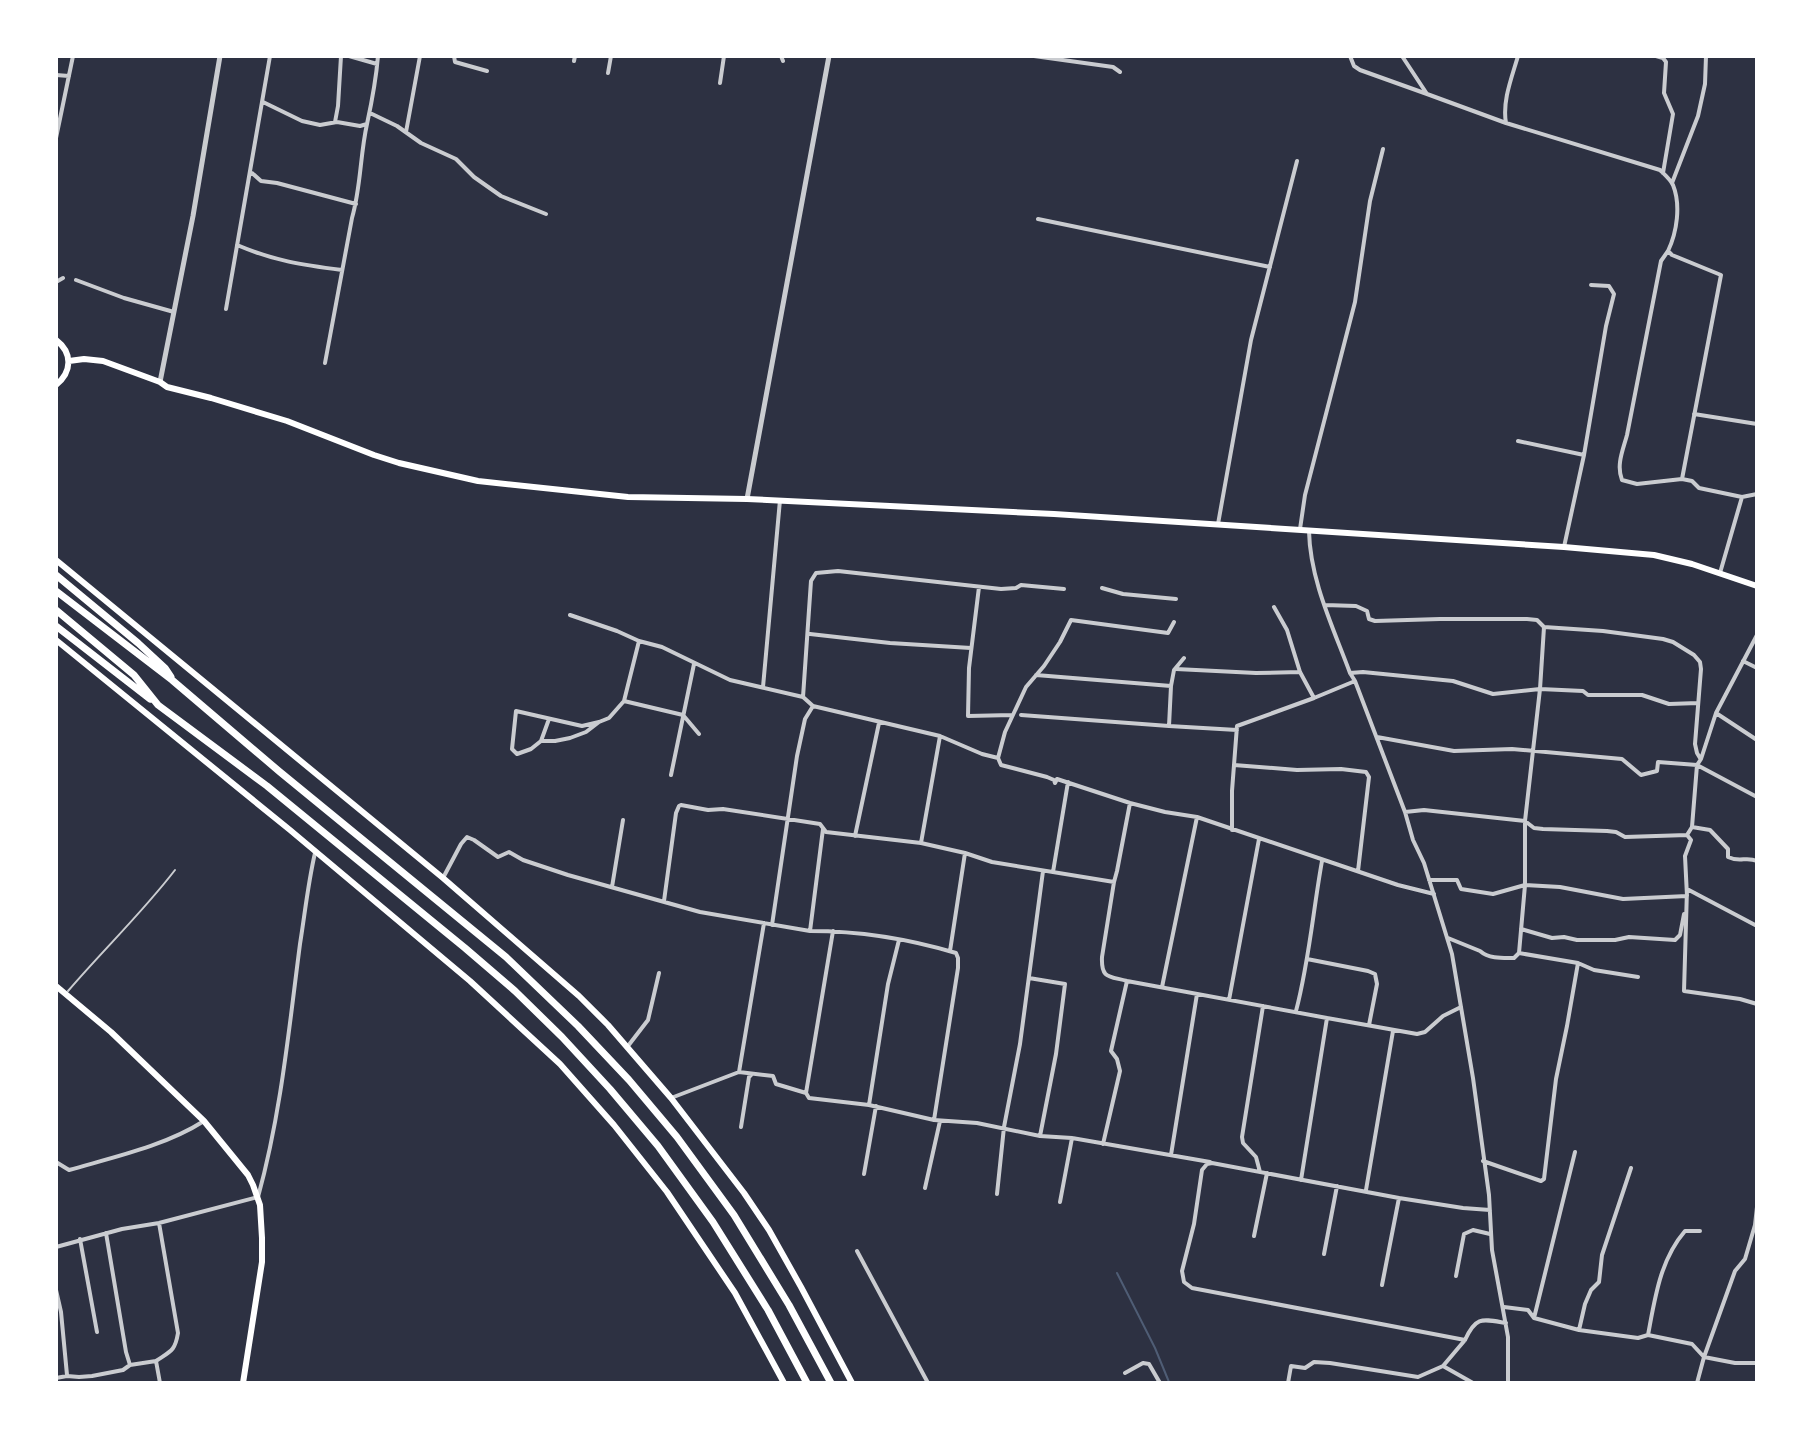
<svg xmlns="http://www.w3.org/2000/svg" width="1813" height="1439" font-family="'Asap Condensed',sans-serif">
<rect width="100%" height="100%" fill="#2d3142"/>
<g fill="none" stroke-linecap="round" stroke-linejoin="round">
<path stroke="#4f5d75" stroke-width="2" d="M1117 1273 1155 1348 1169 1382"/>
<path stroke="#caccd0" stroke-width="2" d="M68 991C103 950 142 913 175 870"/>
<path stroke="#caccd0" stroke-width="4" d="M349 56 377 64
M454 56 455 62 487 71
M781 56 783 61
M1034 56 1113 67 1120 72
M1350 56 1354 66 1360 70 1427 94
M1402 56 1427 94 1506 123
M1518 56C1512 77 1502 101 1506 123L1660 170C1664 174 1670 179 1673 185 1681 205 1677 232 1668 251L1672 255 1721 275 1682 479 1692 481 1699 488 1742 497 1720 573
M1656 56 1663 58 1666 62 1664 93 1673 114 1663 173
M574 61 575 56
M608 73 611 56
M56 75 69 76
M720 83 724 56
M263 102 302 121 320 125 337 122 360 126 367 124
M370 113 397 126 421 143 456 159 474 177 501 196 546 214
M335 122 338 106 341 56
M406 132 420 56
M56 138 73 56
M252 173 261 181 277 183 356 204
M1672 183 1698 116 1705 84 1706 56
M1038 219 1270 267
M237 245C275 261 302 265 342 270
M1668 251 1661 261 1627 435C1623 450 1616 465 1622 480L1637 484 1682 479
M76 280 124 298 174 312
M56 282 63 278
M226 309 270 56
M325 363 352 218C361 187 360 155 367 124 372 101 376 80 378 56
M1694 414 1757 424
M1518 441 1584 455
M1742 497 1757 494
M1218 524 1251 340 1297 161
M1300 529 1305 495 1355 302 1370 201 1383 149
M1309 531C1310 580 1333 627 1350 673L1355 681 1405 812 1413 840 1424 863 1452 954 1473 1078 1489 1195 1492 1250 1508 1337V1383
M1564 547 1584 455 1606 326 1614 294 1609 286 1591 285
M979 587 969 668 968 716 1012 715
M1102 588 1123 594 1176 599
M1325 605 1356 606 1367 611 1369 619 1375 621 1440 619H1527L1537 620 1544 627 1540 689 1525 821V885L1519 953
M1274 607 1287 630 1300 672 1314 698 1355 681
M570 615 617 631 639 641 662 647 730 680 803 697 813 706 940 736 982 754 998 758 1001 765 1047 777 1054 780 1055 783 1057 779 1130 803 1165 812 1197 817 1398 885 1434 894
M1544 627 1603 631 1663 639 1673 642 1694 655 1700 662 1701 669 1695 744 1697 753 1700 758
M810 634 890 643 971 648
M1743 661 1757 668
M1176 669 1256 673 1300 672
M1350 673 1363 672 1453 681 1493 694 1540 689 1583 691 1588 695H1642L1669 704 1698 703
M1036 675 1171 686
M763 687 780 500
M803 697 811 581 816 573 838 571 1001 589 1016 588 1021 585 1064 589
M624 701 683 715 699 734
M1716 713 1757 740
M1021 715 1169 726 1237 730
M599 722 582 726 516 711 512 749 517 754 531 749 541 741H555L570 738 586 732 599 722 609 718 624 701 639 641
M1169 726 1171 686 1174 670 1184 658
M1377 737 1454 751 1512 749 1622 759 1641 775 1657 771 1658 762 1697 765 1757 797
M541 741 549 719
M998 758 1005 732 1026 687 1044 666 1060 642 1071 620 1168 633 1174 622
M1234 765 1297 770 1341 769 1366 772 1369 777 1358 871
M671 775 694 664
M1130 803 1117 871 1114 882 1102 957C1101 979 1109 976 1127 981L1327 1018
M1405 812 1424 810 1525 821 1534 828 1543 829 1607 831 1616 832 1625 837 1687 835
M1692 827 1710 830 1728 849V857C1740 863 1746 856 1757 861
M1232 830V791L1237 726 1314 698
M855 836 879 723
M921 843 940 736
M1053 872 1068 782
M443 878 461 844 467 837 474 840 498 857 509 852 523 860 568 875 700 912 810 931 823 829
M1429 880H1457L1461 889 1493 894 1525 885 1560 887 1623 899 1687 896 1685 856 1691 840 1687 835 1692 827 1697 765 1701 759 1716 713 1757 635
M612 887 623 820
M664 901 676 813 679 806 681 805 708 810 723 809 820 824 826 832 921 843 965 853 992 862 1114 882
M772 925 797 756 805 719 813 706
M1757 926 1687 889 1684 991 1740 999 1757 1004
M1521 929 1552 938 1564 937 1577 940H1615L1629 937 1675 940 1680 935 1684 914
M810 931C858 931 909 939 956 953L958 958V968L934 1120
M1448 938 1480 951C1489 959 1503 958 1514 958L1519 953 1578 963 1567 1026 1556 1079 1544 1179 1541 1181 1483 1161
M950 951 965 853
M1307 959 1368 971 1375 974 1377 984 1369 1025
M1578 963 1594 970 1638 977
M1029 978 1065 984 1056 1054 1040 1136
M1162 987 1197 817
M1229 1000 1259 839
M1296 1011C1309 962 1313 911 1322 861
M628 1046 648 1020 659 973
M739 1072 773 1076 776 1084 806 1093 809 1098 869 1105 934 1120 977 1123 1040 1136 1072 1138 1210 1162
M806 1093 833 931
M671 1098 739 1072 764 923
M869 1105 888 984 899 940
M741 1127 749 1077 751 1075
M1103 1144 1120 1071 1117 1059 1111 1051 1127 981
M1171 1155 1197 994
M56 1162 69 1170C114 1157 165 1146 204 1121
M1260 1172 1256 1157 1243 1143 1242 1137 1263 1006
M864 1174 876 1106
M1301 1180 1327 1018 1417 1034 1425 1032 1443 1016 1461 1007
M925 1188 940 1121
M1366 1190 1393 1031
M997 1194 1004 1127 1020 1044 1043 871
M1060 1202 1072 1138
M1490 1210 1463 1208 1399 1198 1212 1163 1207 1164 1202 1170 1194 1224 1182 1271 1184 1282 1192 1288 1465 1340C1476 1316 1482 1319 1506 1323
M159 1223 178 1333C175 1351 171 1351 156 1361L160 1383
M106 1233 126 1352 130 1365
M1254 1236 1267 1173
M80 1239 97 1332
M56 1247 122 1229 159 1223 258 1197C281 1114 289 1028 300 944 305 913 308 883 315 853
M857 1251 928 1383
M1324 1254 1337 1186
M1456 1276 1464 1234 1473 1230 1490 1234
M1382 1285 1399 1198
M56 1290 61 1312 67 1375
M1504 1307 1528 1310 1534 1318 1579 1330 1638 1338 1648 1335 1692 1344 1704 1357 1735 1363H1757
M1534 1318 1575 1152
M1579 1330 1585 1304 1591 1290 1599 1282 1602 1255 1631 1168
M1648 1335C1655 1298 1660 1260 1685 1231H1700
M1443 1366 1473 1383
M1125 1373 1143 1363 1149 1364 1160 1383
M56 1378 67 1376 79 1377 92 1376 123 1370 130 1365 156 1361
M1288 1383 1291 1366 1305 1368 1314 1362 1330 1363 1418 1377 1443 1366 1465 1340
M1697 1383 1704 1357 1735 1271 1745 1259 1755 1225 1757 1207"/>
<path stroke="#caccd0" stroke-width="5" d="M160 382 193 216 220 56
M747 499 829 56"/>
<path stroke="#fff" stroke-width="6" d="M56 340C73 353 72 372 56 385
M69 361 84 359 103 361 160 382 167 387 211 398 287 421 374 455 399 463 478 481 628 497 747 499 1054 514 1564 547 1654 555 1692 564 1757 586
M56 560 443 878 579 996 608 1025 671 1098 744 1193 769 1230 801 1287 852 1383
M56 640 290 830 470 981 560 1064 614 1125 667 1192 735 1293 784 1383
M56 986 111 1032 204 1121 248 1175 253 1185 260 1205 262 1238V1262L243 1383"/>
<path stroke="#fff" stroke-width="7" d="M56 575 138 643 165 668 171 677
M56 591 172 680 280 772 506 957 578 1026 629 1080 677 1137 734 1215 789 1305 831 1383
M56 610 134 675 158 705 267 786 465 948 515 991 562 1037 610 1089 658 1146 713 1222 768 1310 807 1383
M56 626 150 699"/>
</g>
<rect width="1813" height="1439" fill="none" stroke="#ffffff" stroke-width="116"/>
</svg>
